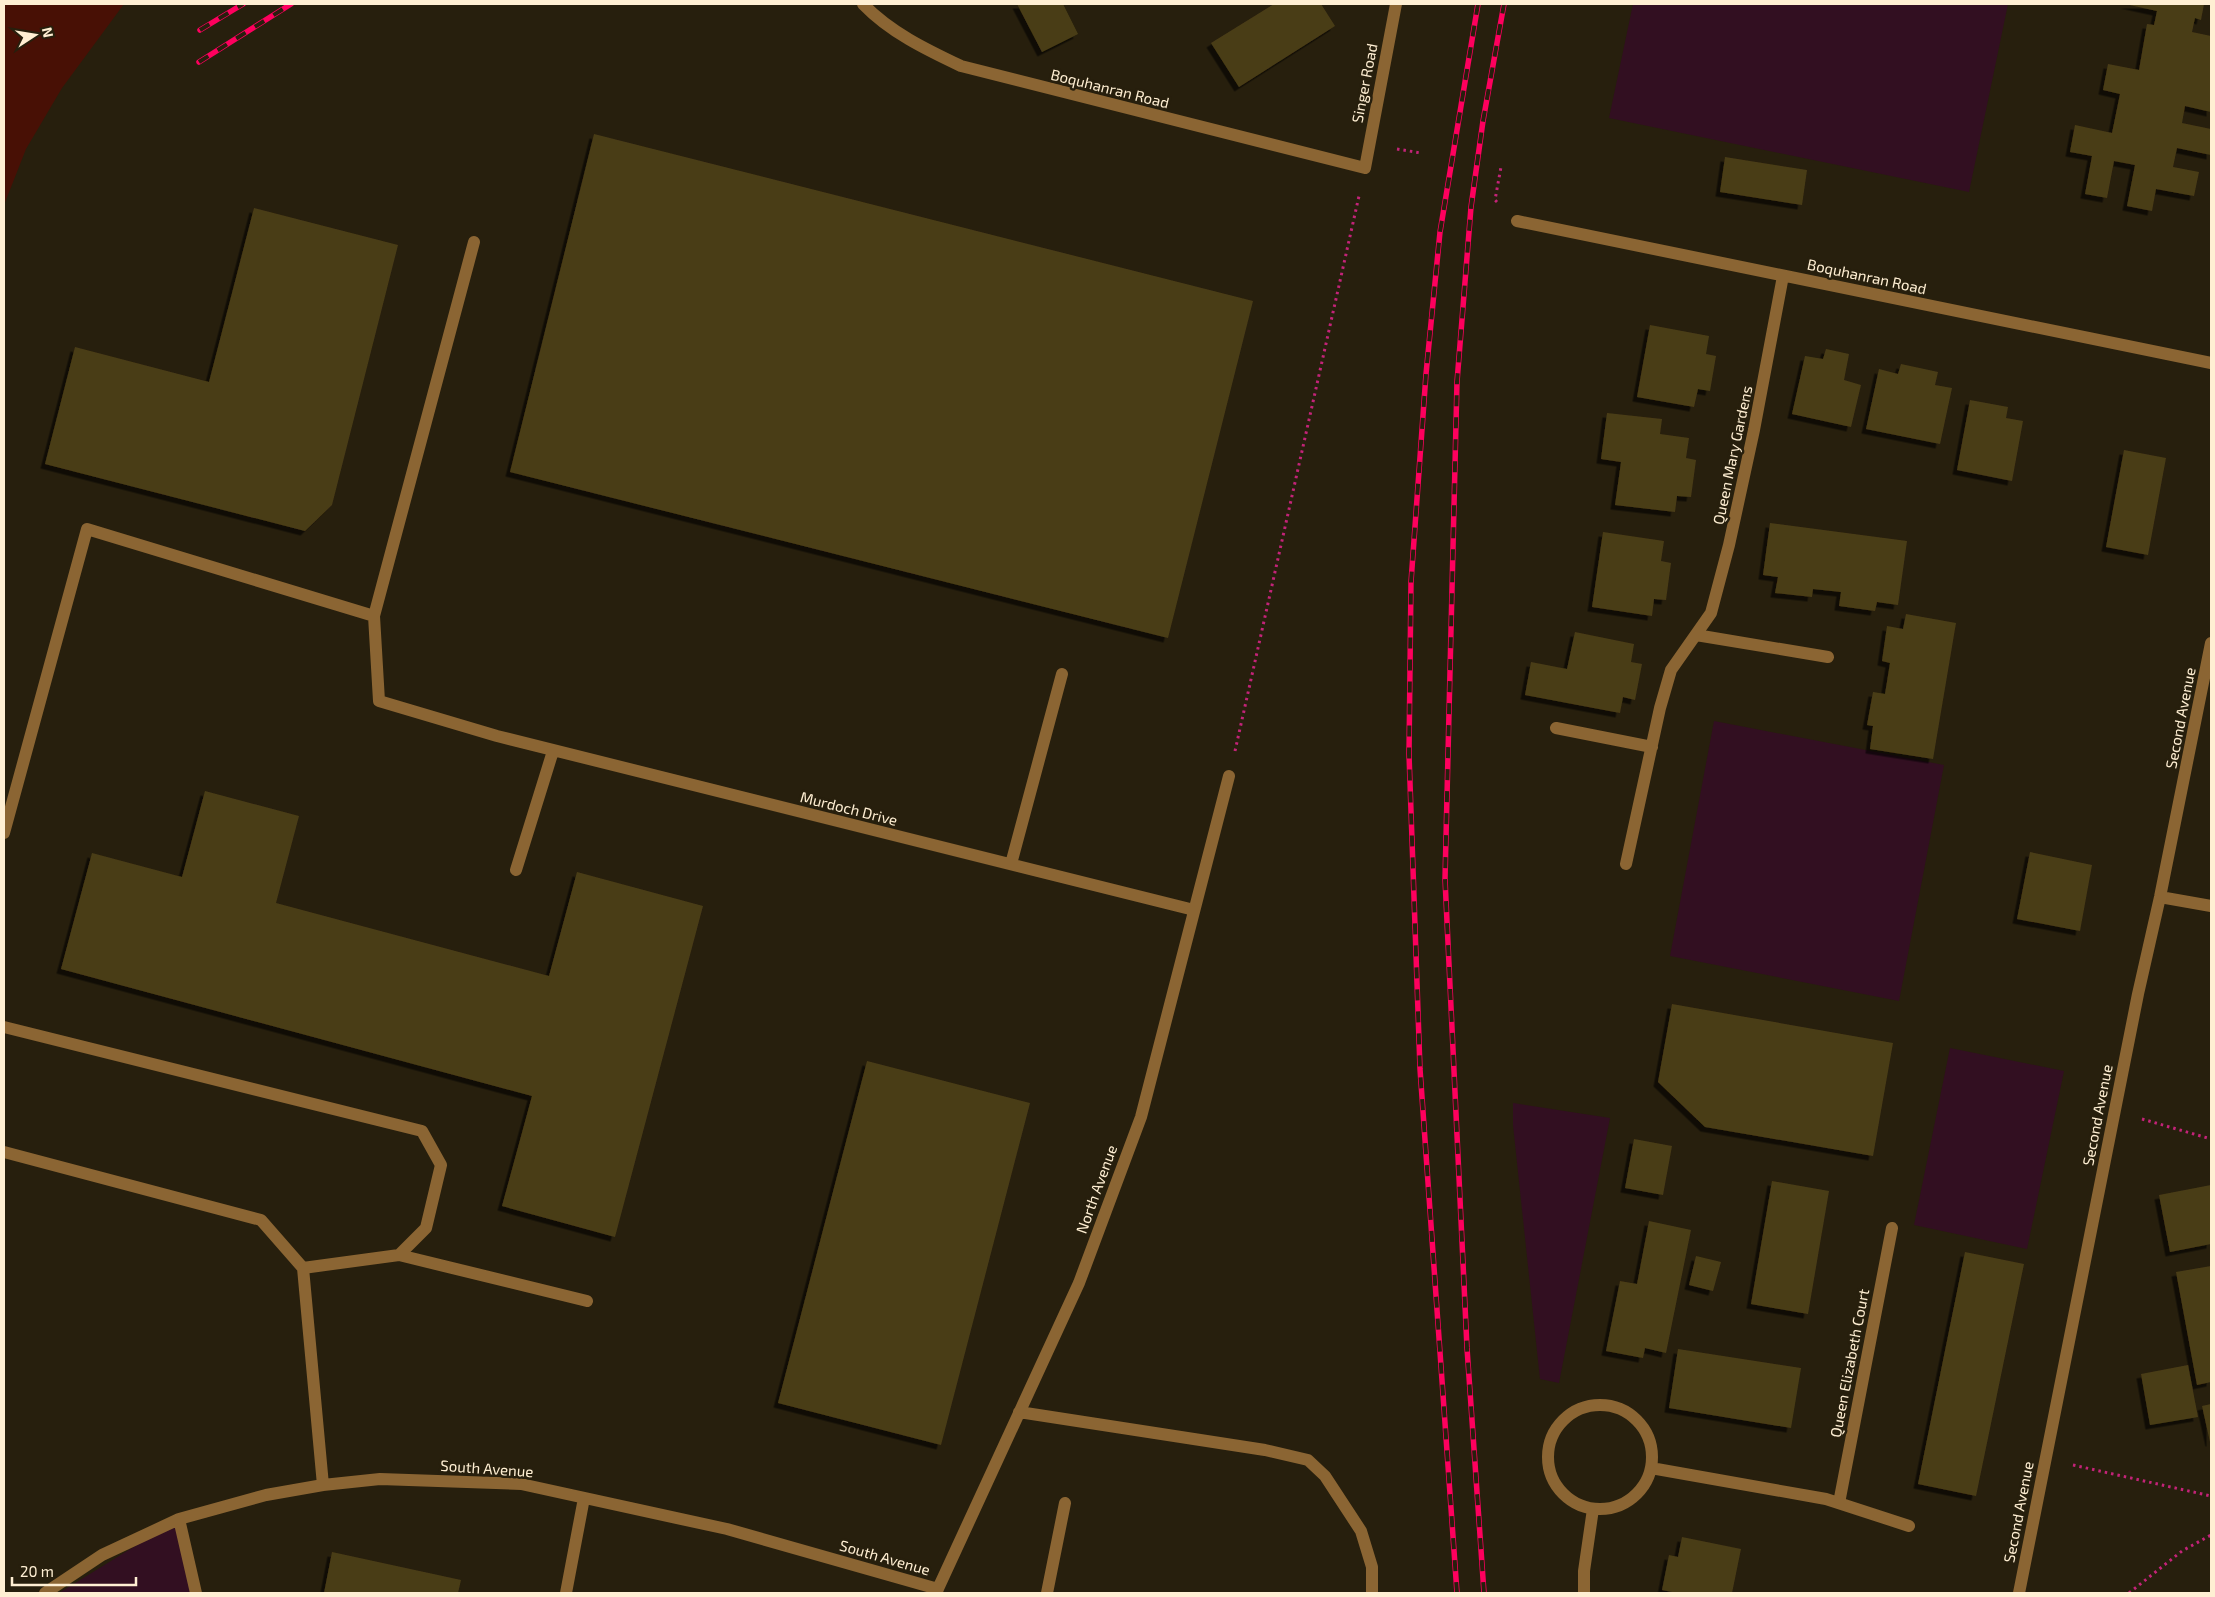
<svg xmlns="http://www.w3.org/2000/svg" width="2215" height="1597" font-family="'Exo 2',sans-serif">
<defs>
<filter id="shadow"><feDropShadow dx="-4.5" dy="4.5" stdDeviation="0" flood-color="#0009"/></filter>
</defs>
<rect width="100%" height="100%" fill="#271f0d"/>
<path fill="#320f21" d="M1633 4H2008L1969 192 1609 118Z
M1714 721 1944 765 1899 1001 1670 956Z
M1950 1048 2064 1071 2027 1249 1914 1225Z
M1513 1103 1610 1118 1559 1383 1540 1379 1513 1125Z
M179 1519 196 1593H59Z"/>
<path fill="#481005" d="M4 4H124L62 88 26 149 4 205Z"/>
<path fill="#4a3c17" filter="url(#shadow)" d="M1017 4H1063L1078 34 1042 52Z
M1274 4H1321L1335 26 1239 87 1211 43Z
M2125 4H2204L2201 20 2195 18 2192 32 2211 36V112L2185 106 2182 123 2211 129V155L2177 148 2173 167 2199 172 2194 196 2156 189 2152 211 2127 206 2135 165 2114 161 2107 198 2085 194 2092 156 2070 152 2075 125 2112 133 2120 94 2103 90 2108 64 2139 70 2147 24 2154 25 2157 11Z
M594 134 1253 301 1168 638 510 472Z
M1725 157 1807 170 1802 205 1720 192Z
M254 208 398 245 332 505 305 531 45 464 75 347 209 382Z
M1650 325 1709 336 1706 354 1716 356 1710 391 1698 389 1694 407 1637 397Z
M1826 349 1849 354 1844 380 1861 385 1851 427 1792 414 1805 356 1823 359Z
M1901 364 1938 372 1935 385 1952 388 1940 444 1866 429 1879 369 1898 374Z
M1970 400 2008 407 2006 418 2023 421 2012 481 1957 470Z
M1607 413 1662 419 1660 434 1689 438 1686 458 1696 460 1691 497 1677 496 1675 512 1615 505 1621 462 1601 459Z
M2124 450 2166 458 2148 555 2106 547Z
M1770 523 1907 541 1898 605 1877 602 1875 611 1839 606 1841 592 1813 589 1812 597 1775 593 1778 577 1763 575Z
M1603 532 1664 541 1661 561 1671 563 1666 600 1654 599 1652 616 1592 607Z
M1906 614 1956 623 1933 759 1870 749 1873 726 1867 725 1873 692 1885 694 1890 663 1882 661 1887 626 1903 629Z
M1575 632 1634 644 1631 662 1642 664 1635 700 1623 697 1620 713 1525 695 1531 662 1567 669Z
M205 791 299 816 276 903 549 976 577 872 703 906 615 1237 502 1206 532 1096 61 969 92 853 182 877Z
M2030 852 2092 865 2080 931 2017 919Z
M1672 1004 1893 1043 1873 1156 1705 1127 1658 1082Z
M867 1061 1030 1103 941 1445 778 1403Z
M1634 1139 1672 1146 1663 1195 1625 1188Z
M1772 1181 1829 1191 1808 1314 1751 1304Z
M2211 1185V1244L2170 1252 2159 1195Z
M1649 1221 1691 1230 1666 1353 1645 1348 1643 1358 1606 1351 1620 1281 1637 1284Z
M1965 1252 2024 1264 1976 1496 1918 1484Z
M1696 1256 1721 1262 1713 1291 1689 1285Z
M2211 1266V1382L2197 1385 2176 1272Z
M1678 1349 1801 1368 1791 1428 1669 1408Z
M2188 1365 2198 1417 2150 1425 2141 1374Z
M2211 1404V1442H2210L2202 1406Z
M1682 1537 1741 1549 1732 1593H1671L1672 1592 1662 1590 1669 1555 1678 1557Z
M332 1552 461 1580 458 1593H324Z"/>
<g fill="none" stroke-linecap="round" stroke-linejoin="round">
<path stroke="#c32378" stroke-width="3" stroke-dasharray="2.5 4" stroke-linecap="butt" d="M1397 149 1421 153
M1497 202 1495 200 1501 167
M1235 751 1359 196
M2142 1119 2211 1139
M2073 1465 2211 1496
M2129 1593 2182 1551 2211 1535"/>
<path stroke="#8b6533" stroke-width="12" d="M863 4C890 32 925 49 961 66L1365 168 1396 4
M1517 221 2211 363
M474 242 374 616 379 701 497 736 1194 910
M1696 635 1828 657
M1556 728 1652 747
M4 833 87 529 374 616
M1011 864 1062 674
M1626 864 1660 708 1671 670 1711 613 1729 545 1754 430 1783 276
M516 870 553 751
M2160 897 2211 906
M4 1027 422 1131 441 1165 426 1228 399 1255 303 1268
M4 1152 261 1220 303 1268 323 1485
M399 1255 587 1301
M1548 1457a52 52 0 1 1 104 0a52 52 0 1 1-104 0Z
M1019 1412 1265 1450 1308 1460 1325 1476 1361 1531 1372 1567V1593
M1651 1468 1826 1499 1909 1526
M1839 1503 1892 1228
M179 1519 196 1593
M45 1593 102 1555 179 1519 266 1495 323 1485 380 1479 521 1484 727 1529 938 1589
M566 1593 584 1498
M936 1593 1079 1283 1141 1117 1229 776
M1047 1593 1065 1503
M1584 1593V1571L1593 1509
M2019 1593 2138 994 2160 897 2211 643"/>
<defs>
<path id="rail" d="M200 30 243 4
M199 62 291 4
M1457 1593 1420 1069 1409 754 1411 582 1426 374 1440 232 1478 4
M1484 1593 1467 1348 1445 879 1457 382 1471 207 1483 121 1504 4"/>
</defs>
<use href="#rail" stroke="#fe005e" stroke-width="5.5"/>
<use href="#rail" stroke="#271f0d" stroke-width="4" stroke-dasharray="11" stroke-linecap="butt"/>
</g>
<g text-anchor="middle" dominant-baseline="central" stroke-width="5" stroke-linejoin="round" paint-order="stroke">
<g font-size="15" fill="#ffefd3" stroke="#271f0d">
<text transform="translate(1364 83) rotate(-79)">Singer Road</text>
<text transform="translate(1110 88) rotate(14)">Boquhanran Road</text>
<text transform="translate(1867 276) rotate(12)">Boquhanran Road</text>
<text transform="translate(1732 455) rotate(-78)">Queen Mary Gardens</text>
<text transform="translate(2180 718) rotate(-79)">Second Avenue</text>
<text transform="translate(849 808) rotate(14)">Murdoch Drive</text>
<text transform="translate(2097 1115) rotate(-79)">Second Avenue</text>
<text transform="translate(1096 1189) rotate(-70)">North Avenue</text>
<text transform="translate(1849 1363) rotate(-79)">Queen Elizabeth Court</text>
<text transform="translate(487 1468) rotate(4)">South Avenue</text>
<text transform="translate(2018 1512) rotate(-79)">Second Avenue</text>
<text transform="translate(885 1557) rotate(16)">South Avenue</text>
</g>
</g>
<rect width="2215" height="1597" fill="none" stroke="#ffefd3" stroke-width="10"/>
<g transform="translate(35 35) rotate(78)" stroke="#271f0d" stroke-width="4" paint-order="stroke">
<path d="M0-4L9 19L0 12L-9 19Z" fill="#ffefd3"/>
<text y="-8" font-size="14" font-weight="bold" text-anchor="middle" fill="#ffefd3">N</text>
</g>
<path d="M12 1577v8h124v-8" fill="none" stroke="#ffefd3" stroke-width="2.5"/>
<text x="20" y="1577" font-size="15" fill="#ffefd3" stroke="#271f0d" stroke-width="4" paint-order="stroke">20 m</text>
</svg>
